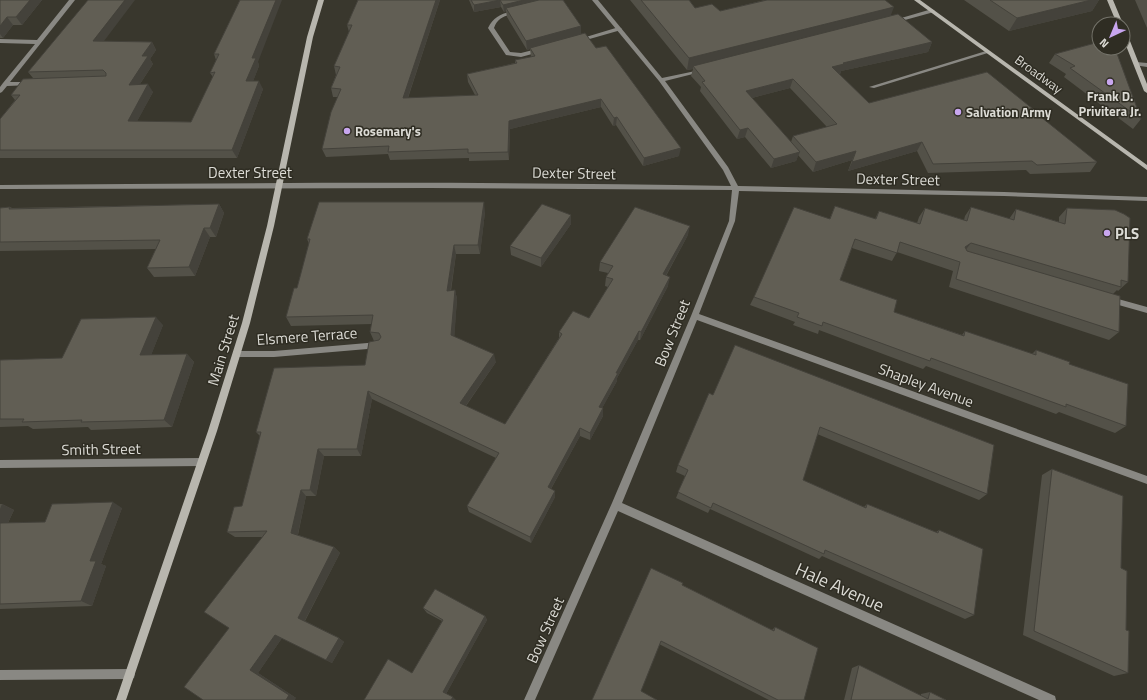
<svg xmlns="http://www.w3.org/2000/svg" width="1147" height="700" font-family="'Titillium Web',sans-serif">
<rect width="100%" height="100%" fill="#39372d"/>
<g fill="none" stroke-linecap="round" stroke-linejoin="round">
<path fill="#898883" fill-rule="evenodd" d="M517 10 520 12 519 13C508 15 498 16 494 28L510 52 521 53 541 48 543 49V51L521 57 506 55 488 28C494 15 504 13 517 10Z
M619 27 622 29 621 30 579 42 576 40Z
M986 51 991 52 874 88 869 87Z
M1136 62 1147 63V67L1134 65V63Z"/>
<path fill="#898883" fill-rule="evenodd" d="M69 0H75L10 82H30L33 84 32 85 7 86 2 92 0 93V87L3 83 35 44 0 43V39L37 40Z
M592 0H598L662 78 705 69V71L665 81 728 167 738 186 1004 192 1147 197V201L1004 196 739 191 735 221 699 314 1147 476V484L697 320 622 503 1055 696 1056 700H1039L618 511 535 700H524L612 503 691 316 729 221 732 190 430 188 0 189V185C244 183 487 181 731 186L723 170 659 81Z
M932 9 935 11 934 12 894 23 891 21Z
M1111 297 1147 307V313L1108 302 1107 300Z
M379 342 382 343 383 345 382 347 379 348 274 357H237L234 356 233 354 234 352 237 351H274Z
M202 458 205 459 206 462 205 465 202 466 0 468V460Z
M130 669 134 670 135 674 134 678 130 679 0 680V670Z"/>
<path fill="#b8b6ae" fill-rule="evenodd" d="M318 0H324L313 37 274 226 250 323 217 431 126 700H116L208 431 242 323 267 226 307 37Z
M914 0H920L1147 165V170Z
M1107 0H1113L1123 24H1117Z
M1123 29 1126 31 1147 84V93L1144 91 1123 38Z"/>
</g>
<path fill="#535148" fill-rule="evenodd" d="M0 0H42L22 25H13L3 38H0Z
M240 0 258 62 259 66 253 81 263 89 237 158H0V119L15 100 11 95 33 78 28 72 104 41 152 42 156 50 150 59 153 64 140 84 153 92 137 121 191 122 213 77 210 73 216 60 214 54Z
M358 0H440L408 98 475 95 468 82 467 74 515 63V60L531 57 530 49 527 50 507 17 506 11 504 12 501 7 474 12 469 0H563L581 26V34L596 48 679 156 643 166 616 125 613 126 601 107 510 129 509 160 469 161V158L390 160 388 154 326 157 322 149 338 97H333L331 88 336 75 334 66 349 32 347 25Z
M630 0H689L695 8 720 11 765 0H764H885L891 16 932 42 928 52 841 71V73L839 74 869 103 1033 109 1032 111 1097 162 1090 172 1030 174 1026 170 928 173 917 151 848 171 852 160 813 172 798 155 796 161 771 168 745 137 737 139 700 91 701 87 691 76 693 69 687 70ZM790 88 827 127 793 136 791 142 752 98Z
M964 0H1099L1092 11 1009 31Z
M1135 0H1147V28Z
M1099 42 1141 119 1133 129 1064 77 1066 74 1049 63 1055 54Z
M219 204 224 213 216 237H210L195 276 154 277 147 268 156 249 0 251V208L10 207 12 208Z
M835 206 875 219 879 211 917 223 919 217 925 208 964 220 965 216 971 207 1009 219 1016 209 1059 222V217L1067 208 1128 282 1118 291 1117 290 1113 294 1119 332 1109 340 949 287 953 271 897 252 892 261 852 248 840 280 894 312 962 335 965 331 1032 354 1036 350 1069 364 1126 426 1115 433 1059 412 1056 414 926 366 923 369 819 330 818 334 793 325 795 322 750 305 754 297 830 218Z
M485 212 480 254H456L451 291 455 290 457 299 454 337 496 362 466 406 505 424 559 338V332L589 318 608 287 605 286 606 277 608 273 599 271 600 262 688 235 666 276 668 286 640 340H638L617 378V381L602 408H603V416L590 440 580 436 551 489 555 491V497L531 543 469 512 467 506 496 458 372 399 361 456H324L316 496H306L298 535 334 547 340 553 305 621 339 638 344 642 332 663 282 638 258 673 296 698 203 700 229 628 263 537H235L227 532 242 506 260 436 256 432 365 365 374 341 370 332 372 324 291 326 286 317 297 288 309 244 307 239Z
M571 215V224L541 267 511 255 510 246Z
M163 325 151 355 187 354 194 362 172 427 91 430 88 427 33 429 28 426 0 427V360L62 358Z
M735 345 987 494 979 500 817 434 803 480 864 507 867 504 936 532 939 530 974 615 965 619 822 556 819 559 710 509 708 513 676 498 685 476 676 472 678 465 713 395Z
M1052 469 1121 568 1126 630 1128 673 1114 676 1023 635 1042 475Z
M0 504H2L14 510 8 523 45 522 122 508 101 564 106 566 92 606 0 609Z
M682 585 772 630 775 627 804 700H769L659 644 592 700Z
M423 608 485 616 487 620 446 694 456 700 412 673 442 621 427 613Z
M859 665 921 696V694L930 692 946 700H844L852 668Z"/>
<path fill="#44423b" d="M30 0H42L22 25 16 17Z
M125 0H135L98 49 93 41Z
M276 0H282L258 62 259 66 250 89 246 81 252 58Z
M436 0H440L405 106 403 98Z
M500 0 501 7 474 12V5Z
M524 0H554L506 8V11L504 12 503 5Z
M1091 0H1099L1092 11 1009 31 1017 18Z
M894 7 889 20 693 66V69L687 70 689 58Z
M7 17 13 25 3 38 0 34V26Z
M581 26V36L530 48V49L527 50 526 41Z
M152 42 156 50 150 59 153 64 134 93 129 85 142 56Z
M932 42 928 52 841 71V73L829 76 832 67 843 63Z
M793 79 790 88 744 100 746 91Z
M259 81 263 89 237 158 232 150Z
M148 84 153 92 133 129 128 121Z
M601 99V107L510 129 509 160 508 152 509 121Z
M617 117 616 125 613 126 614 118Z
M748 128 745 137 737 139 740 130Z
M922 142 917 151 848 171 852 162Z
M681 148 679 156 643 166 644 158Z
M856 151 852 160 813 172 816 162Z
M800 152 796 161 771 168 774 159Z
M484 202 485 212 480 254 478 245Z
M219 204 224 213 216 237 210 228Z
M571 215V224L541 267V258Z
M690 226 688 235 661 284 663 274Z
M204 228 210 237 195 276 189 267Z
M971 243 964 252 965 247Z
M454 245 456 254 449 300 447 291Z
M670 277 668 286 640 340 641 332Z
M455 290 457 299 454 344 451 335Z
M156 317 163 325 148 363 140 355Z
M639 331 638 340 617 378V381L599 414V407L616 373Z
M187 354 194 362 172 427 164 420Z
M494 354 496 362 462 411 460 403Z
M368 391 372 399 361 456 357 449Z
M603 408V416L590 440V433Z
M580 428V436L548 494V487Z
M318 449 324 456 316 496 310 490Z
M301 490 306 496 297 538 291 533Z
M555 491V497L531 543 530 537Z
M113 502 122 508 101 564 106 566 92 606 81 601 90 561Z
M2 504 14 510 5 529 0 527V509Z
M334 547 340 553 304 622 298 618Z
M485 616 487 620 446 694 443 692Z
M275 635 282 638 258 673 296 698 295 700H286L250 670Z
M339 638 344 642 332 663 326 660Z
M453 697 456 700H451Z"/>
<path fill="#615e54" stroke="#44423b" d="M0 0H30L16 17H7L0 26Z
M88 0H125L93 41 152 42 142 56H148L129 85 148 84 128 121 191 122 215 72 210 73 219 54H214L240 0H276L252 58H256L246 81H259L232 150H0V119L20 95H11L23 79 106 76V73L103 70 28 72Z
M358 0H436L403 98 478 95 467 74 517 63 515 60 535 56 530 48 585 33 596 48 606 46 681 148 644 158 617 117 614 118 601 99 509 121 508 152 468 153V149L388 152 389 146 322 149 331 112 341 89 331 88 340 67 334 66 352 25H347Z
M471 0H524L503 5 500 0 474 5Z
M539 0H563L581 26 526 41 506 8Z
M641 0H689L695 8 712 4 720 11 767 0H885L894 7 689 58Z
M990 0H1091L1017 18Z
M898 14 932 42 843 63 844 64 832 67 869 103 987 72 1033 109H1031L1097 162 1037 165 1032 161 933 164 922 142 852 162 856 151 816 162 793 136 837 124 793 79 746 91 800 152 774 159 748 128 740 130 702 82 705 81 693 66Z
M1099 42V48H1115L1141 119 1070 68 1075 66 1055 54Z
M319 202H484L478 245H454L447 291 455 290 451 335 494 354 460 403 505 424 562 334 559 332 573 311 589 318 613 279 606 277 613 266 600 262 635 207 690 226 663 274 670 277 641 332 639 331 616 373H618L599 407 603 408 590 433 580 428 548 487 555 491 530 537 467 506 499 453 368 391 357 449H318L310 490H301L291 533 334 547 298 618 339 638 326 660 275 635 250 670 289 695 286 700H203L184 687 229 628 204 612 267 531 227 532 234 507 242 506 261 432H256L274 368 365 365 369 342 379 340 381 337 379 333 370 332 373 315 286 317 294 288H297L310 239H307Z
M219 204 210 228H204L189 267 147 268 160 240 0 242V208L10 207 9 209Z
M542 204 571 215 541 258 510 246Z
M835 206 876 219 879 211 920 224 925 208 967 221 971 207 1014 220 1016 209 1065 224 1067 208 1115 210 1124 214 1130 218 1128 282 1121 280V287L971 243 965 247 967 251 1120 296 1119 332 956 279 960 262 900 242 897 253 855 239 840 280 897 300 894 312 964 336 965 331 1036 355V350L1070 362 1069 364 1128 384 1126 426 1066 404V407L931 358 930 361 823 322 822 326 797 317 799 313 754 297 794 207 830 219Z
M156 317 140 355 187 354 164 420 81 422 82 420 22 422 24 419H0V360L62 358 81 319Z
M735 345 994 445 987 494 820 427 803 480 866 508 867 504 938 533 939 530 983 549 974 615 825 550 824 554 713 503 711 508 678 492 688 470 678 465 709 393 713 395Z
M1052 469 1123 496 1121 568 1127 571 1126 630 1129 631 1128 673 1034 631Z
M113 502 90 561H96L81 601 0 604V523L45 522 52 504Z
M651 568 683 583 682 585 774 631 775 627 818 648 804 700H778L661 641 641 691 657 700H592Z
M435 589 485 616 443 692 453 697 451 700H364L388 659 412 673 443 620 423 608Z
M859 665 928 699 930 692 946 700H851Z"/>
<g fill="#c8a6ef" stroke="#2f2d23" stroke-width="1.5">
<circle cx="1110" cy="82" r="4"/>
<circle cx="958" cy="112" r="4"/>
<circle cx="347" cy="131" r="4"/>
<circle cx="1107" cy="233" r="4"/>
</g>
<g text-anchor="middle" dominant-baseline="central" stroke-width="3" stroke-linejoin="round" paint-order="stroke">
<g font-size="13" fill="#dcdbd5" stroke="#2f2d23">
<text transform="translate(1039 74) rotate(36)">Broadway</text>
</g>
<g font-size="13" font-weight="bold" fill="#dcdbd5" stroke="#2f2d23" text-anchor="start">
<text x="1110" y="96" text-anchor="middle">Frank D.<tspan x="1110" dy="15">Privitera Jr.</tspan></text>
<text x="966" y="112">Salvation Army</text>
<text x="355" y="131">Rosemary's</text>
</g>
<g font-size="15" fill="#dcdbd5" stroke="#2f2d23">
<text x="250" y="172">Dexter Street</text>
<text transform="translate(574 173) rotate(1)">Dexter Street</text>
<text transform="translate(898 179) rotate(1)">Dexter Street</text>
<text transform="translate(672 333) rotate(-68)">Bow Street</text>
<text transform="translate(307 336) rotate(-4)">Elsmere Terrace</text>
<text transform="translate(223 350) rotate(-73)">Main Street</text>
<text transform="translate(926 385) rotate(20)">Shapley Avenue</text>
<text transform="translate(101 449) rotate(-1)">Smith Street</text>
<text transform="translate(545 630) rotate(-66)">Bow Street</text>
</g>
<g font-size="15" font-weight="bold" fill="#dcdbd5" stroke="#2f2d23" text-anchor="start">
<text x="1115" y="233">PLS</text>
</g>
<g font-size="18" fill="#dcdbd5" stroke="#2f2d23">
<text transform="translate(840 587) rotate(24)">Hale Avenue</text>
</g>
</g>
<g transform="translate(1111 36) rotate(224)"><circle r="19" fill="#2f2d23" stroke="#74736a"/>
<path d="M0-3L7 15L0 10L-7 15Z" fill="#c8a6ef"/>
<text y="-6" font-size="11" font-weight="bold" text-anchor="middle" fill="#dcdbd5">N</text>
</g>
</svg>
